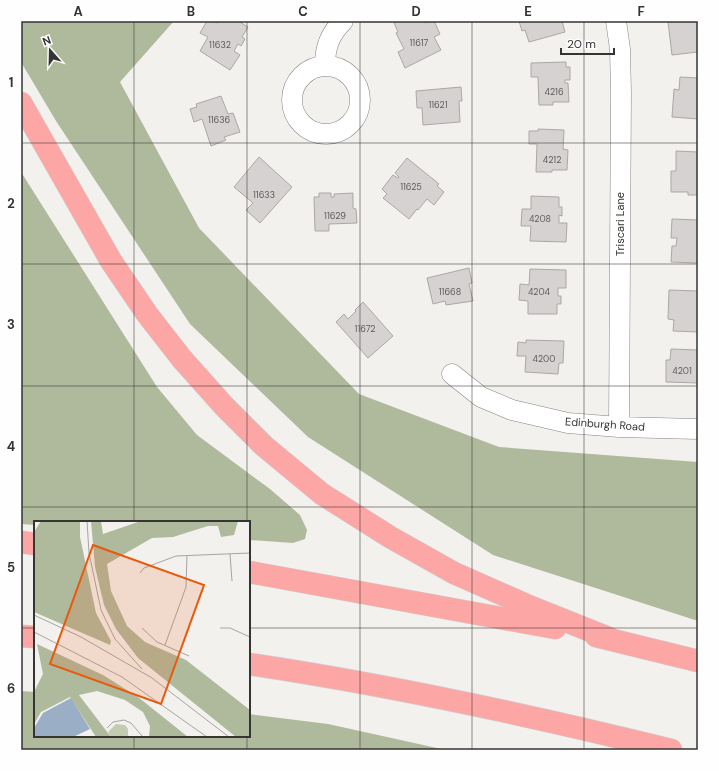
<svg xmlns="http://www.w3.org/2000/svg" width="719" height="771" font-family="'DM Sans',sans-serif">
<rect width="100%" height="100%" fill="#f3f1ee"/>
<path fill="#afb99c" d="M21 21H174L120 82 199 228 359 394 499 447 698 462V621L493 555 308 437 190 324 56 121 21 62Z
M21 172 157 387 197 435 270 489 300 515 307 530 305 539 293 543 249 540V522H35V525L21 524Z
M21 691 35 692V736H249V714L328 724 446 750H21Z"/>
<path fill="#d6d2d2" stroke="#aba7a7" d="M207 21H212L217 23 218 21H238L248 27 242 37 245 39 241 46 238 44 234 51 240 55 230 70 200 51 208 37 200 33Z
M399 21H423L425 23 430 21H434L440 34 434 37 441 50 405 68 398 52 404 49 396 33 398 32 394 23Z
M519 21H562L565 32 529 42 525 30 522 31Z
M674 21H698V52L672 55 668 22Z
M566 62V67H570V80H565V83H568L569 102H553V105H539L538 77H531V63Z
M680 77 698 78V119L672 117 674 89 679 90Z
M461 87 462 101H459L460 122 423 125 422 108H417L416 91Z
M221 96 228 114 233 113 240 132 224 137 226 140 211 146 202 119 194 122 190 109 197 107 196 104Z
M538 129 564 130 563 149 568 150 567 170H552V172H536L537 144H529V131H538Z
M676 151 698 152V195H688V192H671V171H676Z
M259 157 292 187 260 223 246 210 253 203 234 187Z
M407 158 439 184 437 186 444 192 434 205 427 199 418 210 417 209 409 219 383 198 387 194 382 189 393 175 398 178 399 177 395 173Z
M319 193H331V197H334V194L353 193V208L356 209 357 223 329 224V231H315L314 197H319Z
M531 196 559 197V207H562V216L559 215V223H567L566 242 530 241 531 226H521L522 209H531Z
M672 219 698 220V263L671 262 672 246H676L677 238H671Z
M469 268 472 283 469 284 473 301 446 305 445 301 433 304 427 278Z
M530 269 566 270V288H558V296H561V304H557V314H528V301L519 300 520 284 529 285Z
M669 290 698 291V332L673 331 674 320 668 319Z
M363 302 393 336 368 358 336 322 344 314 348 319 356 311 355 310Z
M526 340 564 341 563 363H559L558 374 525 372 526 356H517L518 342 526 343Z
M671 349 698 350V383L666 382V360H670Z"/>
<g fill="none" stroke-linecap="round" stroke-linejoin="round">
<defs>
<path id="minor" d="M616 21 620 49 621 93 619 427
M325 65C325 47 330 34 343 21
M292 100a34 34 0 1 1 68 0a34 34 0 1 1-68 0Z
M452 374 481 397 512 410 568 423 619 427 698 429"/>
<path id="motorway" d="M21 103 111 261 147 314 182 359 224 406 264 446 322 494 390 537 454 573 531 607 611 639
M21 542 35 544
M249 572 555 628
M21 636 35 637
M596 636 698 661
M249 664C390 685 533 716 671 750"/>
</defs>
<use href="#minor" stroke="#868482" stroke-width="21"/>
<use href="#motorway" stroke="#cfcece" stroke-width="23"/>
<use href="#minor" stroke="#fff" stroke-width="20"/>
<use href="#motorway" stroke="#fca6a5" stroke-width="22"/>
</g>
<path fill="none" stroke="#353433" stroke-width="1" stroke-opacity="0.55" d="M134 21V522M247 21V522M360 21V750M472 21V750M584 21V750M21 143H698M21 264H698M21 386H698M21 507H698M21 628H35M249 628H698M134 736V750M247 736V750"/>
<g text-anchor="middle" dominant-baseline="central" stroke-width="3.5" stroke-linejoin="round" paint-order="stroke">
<g font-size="9" fill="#5d5c5b">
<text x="419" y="43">11617</text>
<text x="220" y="45">11632</text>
<text x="554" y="92">4216</text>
<text x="438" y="105">11621</text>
<text x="219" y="120">11636</text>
<text x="552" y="160">4212</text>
<text x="411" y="187">11625</text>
<text x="264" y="195">11633</text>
<text x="335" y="216">11629</text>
<text x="540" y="219">4208</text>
<text x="450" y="292">11668</text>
<text x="539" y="292">4204</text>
<text x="365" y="329">11672</text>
<text x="544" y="359">4200</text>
<text x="682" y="371">4201</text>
</g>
<g font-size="11" fill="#353433" stroke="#fffefe">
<text transform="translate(620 224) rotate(-90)">Triscari Lane</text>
<text transform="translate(605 424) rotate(4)">Edinburgh Road</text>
</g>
</g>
<g transform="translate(34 521)">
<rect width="216" height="216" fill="#f3f1ee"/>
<path d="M82 203 91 204 94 208V216H77L74 211Z" fill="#c3cbb2"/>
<path d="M7 0H46V16L62 92 77 120 76 124 0 91V11ZM57 0H67L69 13 107 0H204L200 14 187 16 184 5H174L139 16 118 17 73 43 77 70 93 105 111 121 152 139 216 189V216H202L104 137 82 108 70 84 61 46ZM3 123 69 154 104 176 154 216H115L116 205 109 191 91 179 63 170 45 174 77 216H62L36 176 7 191 0 203V171L9 153Z" fill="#afb99c"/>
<path d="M37 177 56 208 39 216 0 215V207L9 192Z" fill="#9aaec6"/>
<path fill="none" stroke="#a7a5a3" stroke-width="1" d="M53 0 55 32 67 89 81 118 108 148M196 33 198 60M106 52 110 47 142 35 216 32M0 94 47 116 118 157 195 216M108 107 123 121 155 135M186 107H196L216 116M0 111 88 156 173 216M131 124 152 66 153 34M73 207 79 201 90 199 97 202 109 216"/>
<path fill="#e8590c" fill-opacity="0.15" stroke="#e8590c" stroke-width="2" d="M59 24 170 64 127 183 16 143Z"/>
<rect width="216" height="216" fill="none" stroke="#353433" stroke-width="2"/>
</g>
<rect width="719" height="771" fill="none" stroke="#fffefe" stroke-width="44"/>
<g transform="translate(50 50) rotate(340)" stroke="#fffefe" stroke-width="3" paint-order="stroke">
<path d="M0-3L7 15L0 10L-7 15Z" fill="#353433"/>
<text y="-6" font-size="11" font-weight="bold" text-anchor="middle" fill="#353433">N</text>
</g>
<path d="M561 48v6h53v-6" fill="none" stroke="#353433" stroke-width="2"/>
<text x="567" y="48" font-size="12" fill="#353433" stroke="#fffefe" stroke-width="3" paint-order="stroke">20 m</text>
<rect x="22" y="22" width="675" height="727" fill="none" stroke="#353433" stroke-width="1.5"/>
<g font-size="13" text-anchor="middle" font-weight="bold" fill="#353433">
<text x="78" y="16">A</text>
<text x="191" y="16">B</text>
<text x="303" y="16">C</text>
<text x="416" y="16">D</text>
<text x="528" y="16">E</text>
<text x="641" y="16">F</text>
<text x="11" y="87">1</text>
<text x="11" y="208">2</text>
<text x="11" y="329">3</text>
<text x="11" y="451">4</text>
<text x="11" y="572">5</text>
<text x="11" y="693">6</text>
</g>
</svg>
